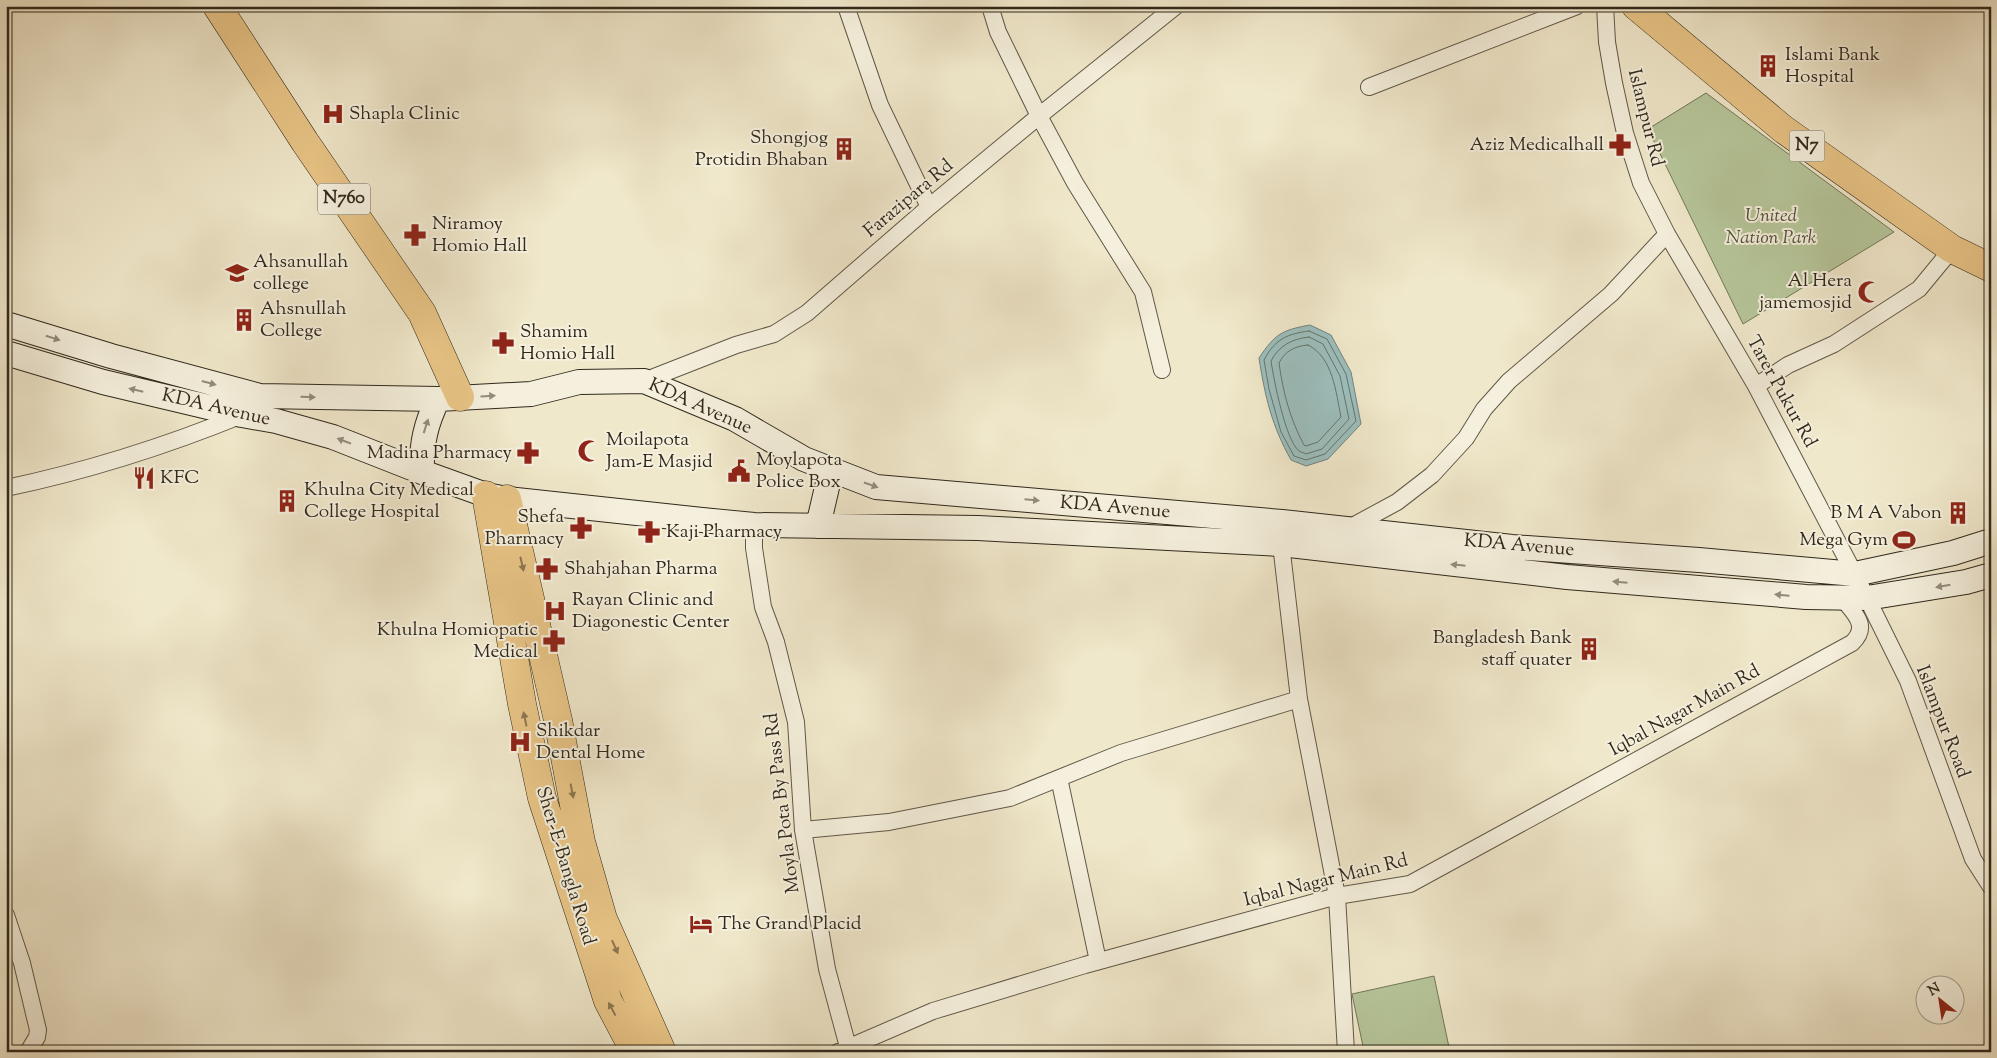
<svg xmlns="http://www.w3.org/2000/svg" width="1997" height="1058" font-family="'Sorts Mill Goudy',serif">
<rect width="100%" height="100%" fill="#f0e8cb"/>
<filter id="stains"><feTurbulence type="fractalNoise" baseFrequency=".004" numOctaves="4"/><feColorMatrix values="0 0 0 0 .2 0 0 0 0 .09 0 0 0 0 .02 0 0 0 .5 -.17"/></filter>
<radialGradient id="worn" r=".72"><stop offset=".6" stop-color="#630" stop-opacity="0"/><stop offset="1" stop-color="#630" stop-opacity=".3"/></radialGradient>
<path fill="#b6c69a" stroke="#73775b" d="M1706 93 1894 232 1743 324 1648 129Z
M1434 976 1450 1052H1389L1387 1046 1364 1051 1352 994Z"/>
<path fill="#9cbfbe" stroke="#71837d" d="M1310 325 1331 335 1351 372 1361 424 1328 459 1306 466 1291 460C1272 426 1265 397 1259 358 1275 334 1282 330 1310 325Z"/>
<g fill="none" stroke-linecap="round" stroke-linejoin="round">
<path stroke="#66746d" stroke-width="1" d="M1309 331 1327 339 1346 374 1356 421 1325 454 1306 460 1294 456 1281 432 1269 389 1264 360C1275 339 1287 334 1309 331Z
M1309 337 1323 344 1340 376 1349 419 1322 449 1306 454C1305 453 1300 452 1299 451 1285 439 1274 380 1271 361 1279 346 1291 339 1309 337Z
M1308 345C1333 357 1336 393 1341 417L1318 442 1306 446 1304 445C1290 419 1283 392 1279 363 1285 351 1295 346 1308 345Z"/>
<defs>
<path id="minor" d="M846 6 880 105 929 207
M990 6 998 32 1039 116 1075 183 1143 292 1162 370
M1605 6 1607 42 1614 83 1625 133 1641 183 1667 234 1756 386 1867 598 1908 681 1973 859 1991 887
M1369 87 1577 6
M644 381 736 345 774 334 807 313 929 207 1039 116 1176 6
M1756 386 1788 365 1834 344 1919 289 1952 249
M6 488C87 471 166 446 242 415
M754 525V548L763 607 776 642 796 722 803 830 827 969 848 1047
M1349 528 1397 502 1432 475 1466 438 1484 409 1509 381 1611 294 1667 234
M1281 544 1299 699 1337 896 1346 1052
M1059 778 1098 961
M803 830 889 822 1010 798 1121 753 1299 699
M6 915 22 963 38 1030 37 1037 28 1052
M838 1052 933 1011 1085 965 1337 896 1410 884 1852 643C1870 626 1854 613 1843 599"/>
<path id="secondary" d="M6 324 111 356 260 396 438 399 531 394 579 382 644 381 735 419 804 459 876 487 1282 522 1512 547 1699 560 1855 574 1953 553 1991 541
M6 353 103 382 242 415 276 421 333 437 422 472
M438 399C426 423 421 444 422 472L486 495 507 499 702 520 754 525 978 528 1281 544 1567 577 1806 597 1867 598 1966 582 1991 575
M818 526 831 470"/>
<path id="trunk" d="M217 6 305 142 422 313 460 397
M1636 6 1783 129 1952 249 1991 268
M486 495 522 704 542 798 608 1001 635 1052
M507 499 558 720 581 842 603 919 662 1052"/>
</defs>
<use href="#minor" stroke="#605848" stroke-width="18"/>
<use href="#secondary" stroke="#30281c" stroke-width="26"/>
<use href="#trunk" stroke="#30281c" stroke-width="29"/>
<use href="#minor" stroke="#f5f0dd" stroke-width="16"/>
<use href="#secondary" stroke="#f5f0dd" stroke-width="24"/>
<use href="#trunk" stroke="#e8c486" stroke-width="28"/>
</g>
<defs><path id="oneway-solid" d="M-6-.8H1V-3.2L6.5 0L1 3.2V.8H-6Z" transform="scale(1.25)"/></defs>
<g fill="#928c7c">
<use href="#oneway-solid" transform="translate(53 338) rotate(17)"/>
<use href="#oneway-solid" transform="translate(209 383) rotate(15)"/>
<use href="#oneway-solid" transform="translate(136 390) rotate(-167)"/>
<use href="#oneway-solid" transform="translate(488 396) rotate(-3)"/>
<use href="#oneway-solid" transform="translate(308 397) rotate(1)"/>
<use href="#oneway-solid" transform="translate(426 426) rotate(-72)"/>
<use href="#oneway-solid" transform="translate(344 441) rotate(-159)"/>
<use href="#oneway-solid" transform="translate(871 485) rotate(19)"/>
<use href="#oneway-solid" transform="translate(1032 500) rotate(5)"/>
<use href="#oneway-solid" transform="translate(1458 565) rotate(-174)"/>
<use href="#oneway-solid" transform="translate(1620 582) rotate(-175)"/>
<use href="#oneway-solid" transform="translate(1943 586) rotate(170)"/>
<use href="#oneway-solid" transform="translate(1782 595) rotate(-175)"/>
</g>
<g fill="#8c7651">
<use href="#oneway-solid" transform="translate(522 564) rotate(77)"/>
<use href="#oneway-solid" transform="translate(525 719) rotate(-102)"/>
<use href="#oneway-solid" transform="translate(572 791) rotate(79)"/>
<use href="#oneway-solid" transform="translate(615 947) rotate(66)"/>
<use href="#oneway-solid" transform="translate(612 1009) rotate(-118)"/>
</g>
<defs>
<symbol id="building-bare" viewBox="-9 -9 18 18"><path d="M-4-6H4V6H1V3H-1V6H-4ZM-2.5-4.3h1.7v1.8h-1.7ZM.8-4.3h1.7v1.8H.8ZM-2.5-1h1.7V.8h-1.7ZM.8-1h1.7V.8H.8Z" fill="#8f2418" stroke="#f5f0dd" stroke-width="2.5" paint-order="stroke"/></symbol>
<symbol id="hospital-bare" viewBox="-9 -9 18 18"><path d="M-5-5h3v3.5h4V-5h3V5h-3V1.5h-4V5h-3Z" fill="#8f2418" stroke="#f5f0dd" stroke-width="2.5" paint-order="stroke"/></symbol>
<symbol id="pharmacy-bare" viewBox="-9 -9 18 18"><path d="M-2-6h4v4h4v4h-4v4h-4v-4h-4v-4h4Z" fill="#8f2418" stroke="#f5f0dd" stroke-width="2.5" paint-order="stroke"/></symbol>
<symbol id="university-bare" viewBox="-9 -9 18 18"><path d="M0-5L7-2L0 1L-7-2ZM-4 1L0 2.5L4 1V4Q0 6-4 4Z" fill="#8f2418" stroke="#f5f0dd" stroke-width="2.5" paint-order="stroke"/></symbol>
<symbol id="mosque-bare" viewBox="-9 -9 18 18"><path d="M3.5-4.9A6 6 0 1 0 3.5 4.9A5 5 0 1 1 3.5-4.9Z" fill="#8f2418" stroke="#f5f0dd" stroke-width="2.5" paint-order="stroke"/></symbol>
<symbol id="civic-bare" viewBox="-9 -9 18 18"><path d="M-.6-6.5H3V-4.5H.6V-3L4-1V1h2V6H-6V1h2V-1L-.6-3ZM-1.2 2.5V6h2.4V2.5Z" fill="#8f2418" stroke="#f5f0dd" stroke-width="2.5" paint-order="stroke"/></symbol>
<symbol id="restaurant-bare" viewBox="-9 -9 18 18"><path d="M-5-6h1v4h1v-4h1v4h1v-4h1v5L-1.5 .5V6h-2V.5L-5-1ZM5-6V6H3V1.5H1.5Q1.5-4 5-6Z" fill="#8f2418" stroke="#f5f0dd" stroke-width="2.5" paint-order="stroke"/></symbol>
<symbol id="stadium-bare" viewBox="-9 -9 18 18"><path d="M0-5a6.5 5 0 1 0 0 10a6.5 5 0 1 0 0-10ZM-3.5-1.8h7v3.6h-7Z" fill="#8f2418" stroke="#f5f0dd" stroke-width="2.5" paint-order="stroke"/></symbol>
<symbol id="hotel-bare" viewBox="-9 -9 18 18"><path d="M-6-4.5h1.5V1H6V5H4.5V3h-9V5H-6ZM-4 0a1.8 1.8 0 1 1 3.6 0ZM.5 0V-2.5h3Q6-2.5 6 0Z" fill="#8f2418" stroke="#f5f0dd" stroke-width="2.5" paint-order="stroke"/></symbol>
</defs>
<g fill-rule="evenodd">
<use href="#building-bare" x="1752" y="50" width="32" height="32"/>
<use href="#hospital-bare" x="317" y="98" width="32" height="32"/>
<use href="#pharmacy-bare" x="1604" y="129" width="32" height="32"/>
<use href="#building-bare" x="828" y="133" width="32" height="32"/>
<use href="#pharmacy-bare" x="399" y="219" width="32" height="32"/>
<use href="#university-bare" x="221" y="257" width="32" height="32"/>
<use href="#mosque-bare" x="1853" y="276" width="32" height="32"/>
<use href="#building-bare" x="228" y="304" width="32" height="32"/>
<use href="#pharmacy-bare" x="487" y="327" width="32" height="32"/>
<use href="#mosque-bare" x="573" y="435" width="32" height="32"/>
<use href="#pharmacy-bare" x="512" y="437" width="32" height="32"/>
<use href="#civic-bare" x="723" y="455" width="32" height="32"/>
<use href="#restaurant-bare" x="128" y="462" width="32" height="32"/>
<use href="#building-bare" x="271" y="485" width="32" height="32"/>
<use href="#building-bare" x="1942" y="497" width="32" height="32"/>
<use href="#pharmacy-bare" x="565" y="512" width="32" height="32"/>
<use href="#pharmacy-bare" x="633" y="516" width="32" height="32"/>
<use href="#stadium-bare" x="1888" y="524" width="32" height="32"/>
<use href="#pharmacy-bare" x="531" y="553" width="32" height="32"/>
<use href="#hospital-bare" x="539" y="595" width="32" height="32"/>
<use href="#pharmacy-bare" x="538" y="625" width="32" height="32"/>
<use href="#building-bare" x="1573" y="633" width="32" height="32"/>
<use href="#hospital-bare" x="504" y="726" width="32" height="32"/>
<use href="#hotel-bare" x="685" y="908" width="32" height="32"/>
</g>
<g text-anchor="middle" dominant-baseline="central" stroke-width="4" stroke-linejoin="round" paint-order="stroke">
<g fill="#f5f0dd" stroke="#6b6456" stroke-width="1">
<rect x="1789.5" y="130.5" width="35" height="31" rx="4"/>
<rect x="318" y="183.5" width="52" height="31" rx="4"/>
</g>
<g font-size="18" font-weight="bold" fill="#30281c">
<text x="1807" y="146">N7</text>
<text x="344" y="199">N760</text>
</g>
<g font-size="19" fill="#30281c" stroke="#f5f0dd" text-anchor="start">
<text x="1785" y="55">Islami Bank<tspan x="1785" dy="22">Hospital</tspan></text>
<text x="349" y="114">Shapla Clinic</text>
<text x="828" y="138" text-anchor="end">Shongjog<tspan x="828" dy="22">Protidin Bhaban</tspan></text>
<text x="1604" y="145" text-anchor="end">Aziz Medicalhall</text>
<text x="432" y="224">Niramoy<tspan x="432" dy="22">Homio Hall</tspan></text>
<text x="253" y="262">Ahsanullah<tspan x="253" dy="22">college</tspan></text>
<text x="1852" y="281" text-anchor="end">Al Hera<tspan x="1852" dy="22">jamemosjid</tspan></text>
<text x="260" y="309">Ahsnullah<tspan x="260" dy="22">College</tspan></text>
<text x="520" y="332">Shamim<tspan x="520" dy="22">Homio Hall</tspan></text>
<text x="606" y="440">Moilapota<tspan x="606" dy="22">Jam-E Masjid</tspan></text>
<text x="512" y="453" text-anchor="end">Madina Pharmacy</text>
<text x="756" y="460">Moylapota<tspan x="756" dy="22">Police Box</tspan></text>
<text x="160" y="478">KFC</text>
<text x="304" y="490">Khulna City Medical<tspan x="304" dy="22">College Hospital</tspan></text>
<text x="1942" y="513" text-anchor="end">B M A Vabon</text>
<text x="564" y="517" text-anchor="end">Shefa<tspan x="564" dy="22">Pharmacy</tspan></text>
<text x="666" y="532">Kaji Pharmacy</text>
<text x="1888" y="540" text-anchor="end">Mega Gym</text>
<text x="564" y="569">Shahjahan Pharma</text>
<text x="572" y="600">Rayan Clinic and<tspan x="572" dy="22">Diagonestic Center</tspan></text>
<text x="538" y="630" text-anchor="end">Khulna Homiopatic<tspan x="538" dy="22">Medical</tspan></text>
<text x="1572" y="638" text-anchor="end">Bangladesh Bank<tspan x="1572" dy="22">staff quater</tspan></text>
<text x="536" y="731">Shikdar<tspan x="536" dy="22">Dental Home</tspan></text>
<text x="718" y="924">The Grand Placid</text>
</g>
<g font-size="19" fill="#30281c" stroke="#f5f0dd">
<text transform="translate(1645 118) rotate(76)">Islampur Rd</text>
<text transform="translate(909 199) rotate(-40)">Farazipara Rd</text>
<text transform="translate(1781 392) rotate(61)">Tarer Pukur Rd</text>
<text transform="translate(700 407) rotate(24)">KDA Avenue</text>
<text transform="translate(216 408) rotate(13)">KDA Avenue</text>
<text transform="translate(1115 508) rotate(5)">KDA Avenue</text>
<text transform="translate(1519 546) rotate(5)">KDA Avenue</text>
<text transform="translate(1685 711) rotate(-29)">Iqbal Nagar Main Rd</text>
<text transform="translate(1942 722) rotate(69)">Islampur Road</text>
<text transform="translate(783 803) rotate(-97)">Moyla Pota By Pass Rd</text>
<text transform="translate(565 866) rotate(73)">Sher-E-Bangla Road</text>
<text transform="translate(1326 881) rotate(-14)">Iqbal Nagar Main Rd</text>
</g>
<g font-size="19" font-style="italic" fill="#52503c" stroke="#f5f0dd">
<text x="1771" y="216">United<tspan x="1771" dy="22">Nation Park</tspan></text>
</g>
</g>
<rect width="1997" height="1058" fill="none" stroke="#f0e8cb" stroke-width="25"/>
<rect x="8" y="8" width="1982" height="1043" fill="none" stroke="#30281c" stroke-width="2.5"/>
<rect x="12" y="12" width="1972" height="1033" fill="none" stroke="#30281c"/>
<g transform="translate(1940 1000) rotate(330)"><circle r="24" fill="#f5f0dd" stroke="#a6a090"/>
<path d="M0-4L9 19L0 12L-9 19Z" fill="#8f2418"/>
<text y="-8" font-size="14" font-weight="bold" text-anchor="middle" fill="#30281c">N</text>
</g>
<rect width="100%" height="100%" filter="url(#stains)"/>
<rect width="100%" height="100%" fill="url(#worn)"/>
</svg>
